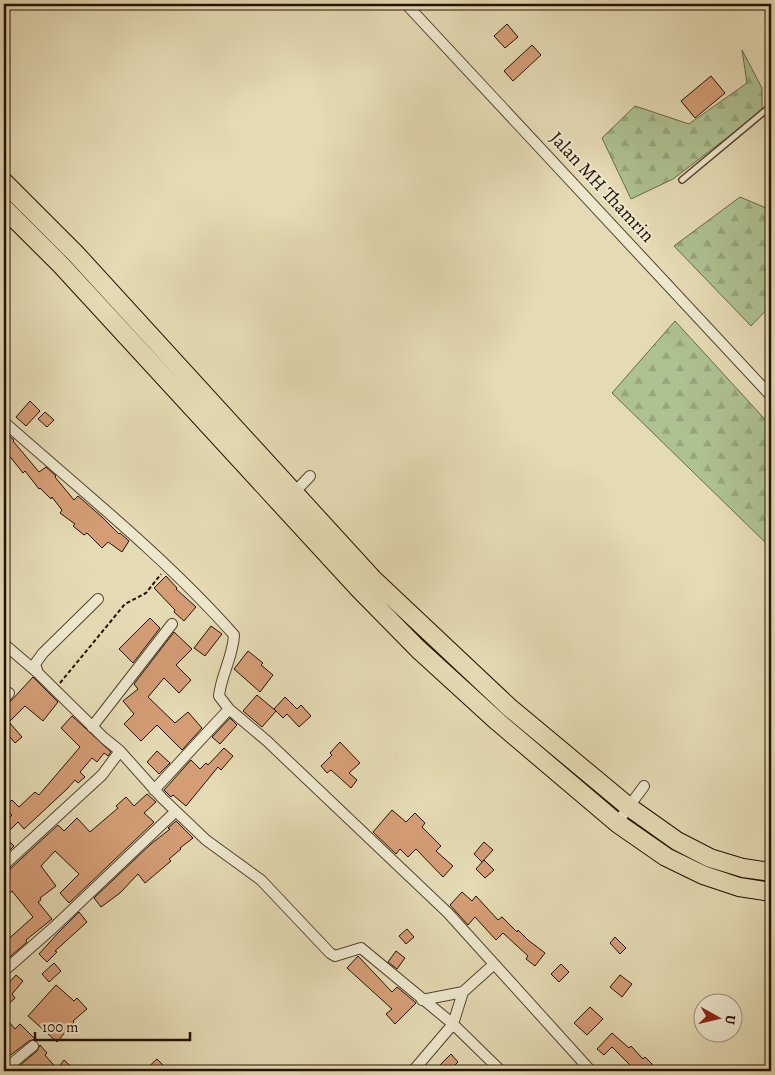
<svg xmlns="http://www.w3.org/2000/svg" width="775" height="1075" font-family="Alegreya,serif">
<defs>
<pattern id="forest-firs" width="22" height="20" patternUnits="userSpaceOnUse" patternTransform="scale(1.25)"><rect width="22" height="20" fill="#aec191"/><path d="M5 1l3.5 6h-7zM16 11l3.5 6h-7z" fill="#96a57b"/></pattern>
</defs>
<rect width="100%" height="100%" fill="#e4dab3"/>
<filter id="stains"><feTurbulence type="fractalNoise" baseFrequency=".004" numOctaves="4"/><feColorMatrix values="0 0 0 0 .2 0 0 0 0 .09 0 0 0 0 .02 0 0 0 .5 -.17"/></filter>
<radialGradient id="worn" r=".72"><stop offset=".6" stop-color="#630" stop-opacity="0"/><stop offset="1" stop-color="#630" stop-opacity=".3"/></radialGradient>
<path fill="url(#forest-firs)" stroke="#696948" d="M742 50 762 88V111L673 179 631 199 602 138 635 106 689 124 747 83Z
M740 197 771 210V305L751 326 674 246Z
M675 321 771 426V548L612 393Z"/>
<path fill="#d49d76" stroke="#241100" d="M507 24 518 37 505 48 494 36Z
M532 45 541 55 513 81 504 71Z
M711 76 725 93 695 118 681 101Z
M30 401 40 411 26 426 16 417Z
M45 412 54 420 47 427 38 419Z
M4 432 14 440 13 441 39 472 46 467 56 476 55 477 74 500 78 496 102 517 119 534 120 533 129 541 122 552 108 542 102 548 87 533 84 535 73 526 75 524 60 513 62 510 52 497 51 499 40 488 39 489 25 471 23 473 4 449Z
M166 576 177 588 176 589 196 607 184 621 174 612 175 610 154 588Z
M150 618 160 628 133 663 119 649Z
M211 626 222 634 205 656 194 648Z
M174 632 192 649 176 665 191 680 179 693 164 678 148 697 175 723 188 712 202 728 182 750 157 725 141 741 124 724 134 714 123 701 138 689 134 684Z
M248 651 263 663 261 665 273 675 260 692 234 669Z
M33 677 58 702 43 721 25 706 9 722 22 737 15 743 10 737 4 742V706L9 703Z
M257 695 276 711 262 727 243 711Z
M285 697 297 709 301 705 311 716 299 727 287 714 283 718 274 709Z
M72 716 111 752 108 756 104 753 97 762 92 758 80 772 85 777 78 783 75 780 67 789 24 829 18 822 4 836V823L12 815 4 808 12 800 19 807 35 792 39 795 80 747 61 728Z
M230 718 237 725 220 744 212 737Z
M340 742 360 763 349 773 357 780 351 788 331 770 327 773 321 766 332 755 330 753Z
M224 748 233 756 221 770 218 767 186 806 173 795 171 797 164 790 191 760 200 769 206 763 208 765Z
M157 751 170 763 159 774 147 762Z
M147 794 156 802 144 813 154 822 69 903 60 893 79 874 55 851 41 866 56 886 40 898 41 900 38 902 52 919 26 940 27 942 4 962V943L33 917 12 891 4 900V872L9 870 58 825 64 831 77 818 90 832 118 808 116 806 126 797 134 806Z
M392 810 406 822 415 813 425 823 422 827 441 846 436 851 453 866 443 877 416 849 408 857 400 849 396 854 373 832Z
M176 821 193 838 180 848 181 849 169 859 171 861 145 883 138 874 120 893 101 907 94 898 151 844 170 829 168 828Z
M4 836 14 846 4 856Z
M484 842 493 850 482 862 474 854Z
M484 860 494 870 485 878 476 869Z
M462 892 472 901 476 896 498 920 502 917 517 932 518 930 528 940 545 953 535 966 526 959 528 956 503 933 496 940 475 917 468 925 450 905Z
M79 912 87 922 55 951 57 952 47 962 39 954 58 933Z
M407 929 414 937 406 944 399 936Z
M615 937 626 948 620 954 610 943Z
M396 951 405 958 397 969 388 962Z
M358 956 392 992 397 987 415 1002 416 1003 395 1024 386 1014 392 1009 347 968Z
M54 963 61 971 49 982 42 974Z
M561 964 569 972 559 982 551 974Z
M16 975 23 981 12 994 15 998 4 1008V984L6 986Z
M620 975 632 984 622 997 610 987Z
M56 985 74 1001 77 998 87 1009 73 1021 74 1022 57 1042 28 1016Z
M590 1007 603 1019 587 1035 574 1023Z
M4 1016 15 1029 20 1024 35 1039 29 1041 8 1057 4 1053Z
M612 1033 629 1048 631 1046 643 1059 645 1057 659 1071H636L612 1047 604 1055 597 1049Z
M40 1045 47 1053 45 1055 57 1069 64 1060 76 1071H13L37 1051Z
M451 1054 458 1062 449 1071H444L439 1066Z
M157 1059 163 1065 157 1071H144Z"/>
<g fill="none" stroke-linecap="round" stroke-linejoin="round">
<defs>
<path id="service" d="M682 180 771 106"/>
<path id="minor" d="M406 4 771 396
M4 422C82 491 165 557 234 635 233 657 221 675 219 696L229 709 267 741 448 913 591 1071
M291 496 310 476
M4 644 38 673 104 738 120 751 162 798 206 840 261 880 330 953 335 956 361 948 453 1024 501 1071
M38 673 35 664 43 653 98 599
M4 699 9 693
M92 727 172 624
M154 790 229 709
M617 823 644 786
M4 865 102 775 120 751
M4 971 54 927 175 812
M422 1000 463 992 493 965
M4 1070 33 1046
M413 1071 453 1024 463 992"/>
<path id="trunk" d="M4 182 75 253 373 579 510 708 629 807 677 841 710 858 743 868 771 872
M4 208 61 265 359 589 418 649 498 722 617 823 666 857 703 875 739 887 771 892"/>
</defs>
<use href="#service" stroke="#54432d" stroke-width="8"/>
<use href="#minor" stroke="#54432d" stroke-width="12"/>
<use href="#trunk" stroke="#241100" stroke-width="20"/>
<path stroke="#241100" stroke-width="2" stroke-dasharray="4 2.5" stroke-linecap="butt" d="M60 683 125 604 146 593 161 574"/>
<use href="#service" stroke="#ede7ce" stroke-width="5"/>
<use href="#minor" stroke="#ede7ce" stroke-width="10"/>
<use href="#trunk" stroke="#e4dab3" stroke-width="18"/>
</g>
<g text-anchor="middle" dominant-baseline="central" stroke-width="4" stroke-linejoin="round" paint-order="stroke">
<g font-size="19" fill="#241100" stroke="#ede7ce">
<text transform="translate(602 187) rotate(47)">Jalan MH Thamrin</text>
</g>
</g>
<rect width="775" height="1075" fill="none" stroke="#e4dab3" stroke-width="20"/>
<rect x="5" y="5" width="765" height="1065" fill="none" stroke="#241100" stroke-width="2.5"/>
<rect x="10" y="10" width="755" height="1055" fill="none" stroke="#241100"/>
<g transform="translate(718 1018) rotate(98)"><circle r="24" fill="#ede7ce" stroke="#9d917c"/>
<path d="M0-4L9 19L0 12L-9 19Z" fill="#8f2418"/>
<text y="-8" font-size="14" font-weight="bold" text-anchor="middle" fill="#241100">U</text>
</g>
<path d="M35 1032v8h155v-8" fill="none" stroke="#241100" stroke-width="2.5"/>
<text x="42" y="1032" font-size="15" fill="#241100" stroke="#ede7ce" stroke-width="4" paint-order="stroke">100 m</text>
<rect width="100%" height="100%" filter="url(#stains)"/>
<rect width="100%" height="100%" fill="url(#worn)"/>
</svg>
